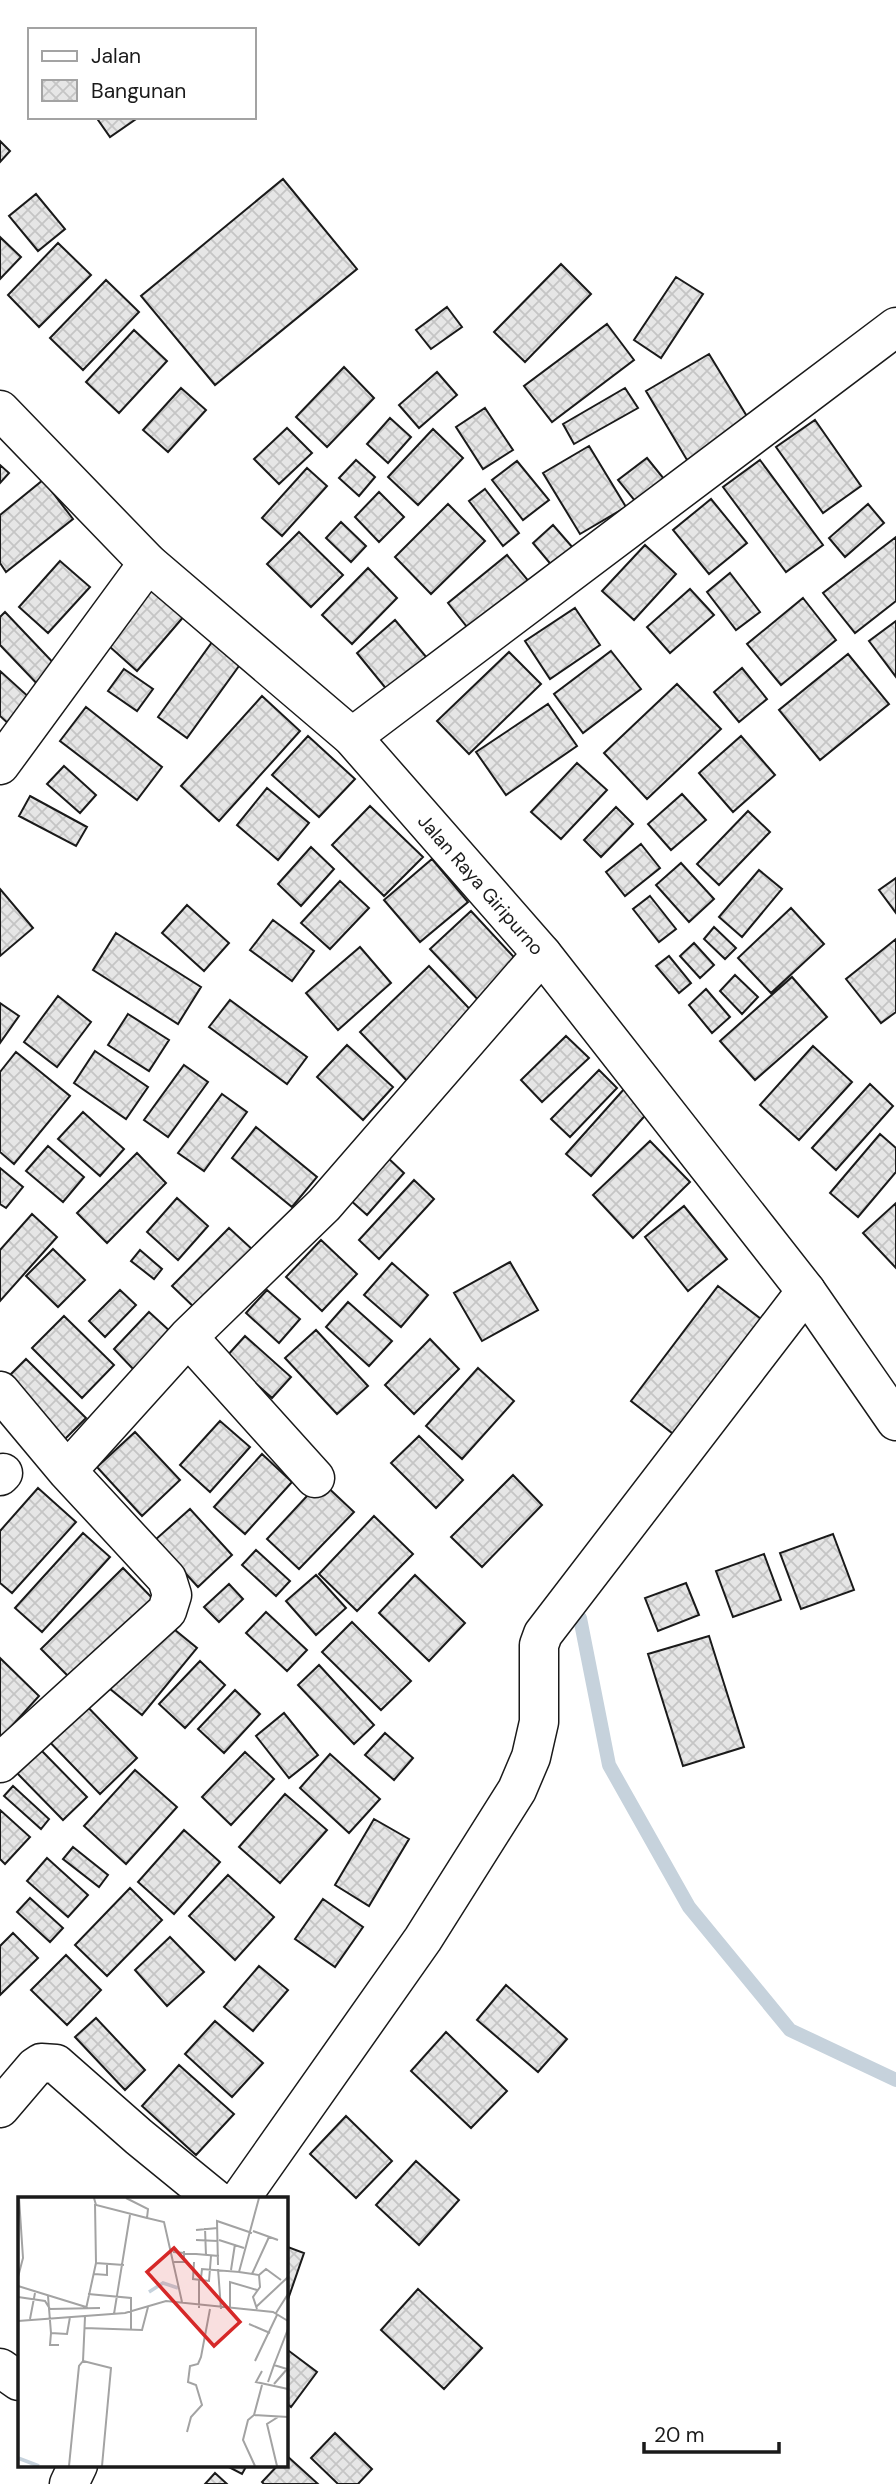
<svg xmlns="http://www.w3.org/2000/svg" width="896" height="2484" font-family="'DM Sans',sans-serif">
<defs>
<pattern id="building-cross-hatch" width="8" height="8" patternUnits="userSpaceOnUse" patternTransform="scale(1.75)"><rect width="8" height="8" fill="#e6e6e6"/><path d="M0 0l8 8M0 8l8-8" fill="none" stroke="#c5c5c5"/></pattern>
</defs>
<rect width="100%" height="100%" fill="#fff"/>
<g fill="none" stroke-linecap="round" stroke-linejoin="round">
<path stroke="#c6d2dc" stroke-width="14" d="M580 1618 609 1765 689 1907 790 2030 896 2080"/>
</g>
<path fill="url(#building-cross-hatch)" stroke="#1a1a1a" stroke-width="2" d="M96 117H139L110 137Z
M0 141 10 151 0 162Z
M283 179 357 269 215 385 141 296Z
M36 194 65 229 38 251 9 216Z
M0 237 21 257 0 279Z
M58 243 91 275 39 327 8 295Z
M561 264 591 294 525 362 494 332Z
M676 277 703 294 661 358 634 340Z
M106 280 139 312 83 370 50 338Z
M447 307 462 327 431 349 416 330Z
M607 324 634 360 552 422 524 386Z
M134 330 167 361 119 413 86 382Z
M709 354 751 423 687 460 646 391Z
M344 367 374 398 327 447 296 417Z
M437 372 457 395 419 428 399 405Z
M181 388 206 410 168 452 143 430Z
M625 388 638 408 574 444 563 424Z
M485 408 513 450 483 469 456 427Z
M390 418 411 437 388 463 367 444Z
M815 420 861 486 823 513 776 447Z
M287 428 312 453 279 484 254 459Z
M433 429 463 458 418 505 388 477Z
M589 446 626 507 580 534 543 473Z
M647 458 673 490 644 512 618 480Z
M356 460 375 477 359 496 339 478Z
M760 460 823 545 786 572 723 487Z
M517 461 549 500 523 520 492 480Z
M0 465 9 473 0 483Z
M307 468 327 486 282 536 262 518Z
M43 480 73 519 6 572 0 563V515Z
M485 489 519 533 503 546 469 501Z
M379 492 404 517 379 542 355 517Z
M711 499 747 543 709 574 673 530Z
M448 504 485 541 431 594 395 557Z
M868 504 884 523 845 557 829 538Z
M341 522 366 546 351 562 326 538Z
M553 525 580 556 559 574 533 543Z
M299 532 343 575 311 607 267 564Z
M896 537V601L855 633 823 593Z
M645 545 676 574 634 620 602 591Z
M507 555 531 584 471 632 448 603Z
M60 561 90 587 48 633 19 607Z
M368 568 397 598 352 644 322 615Z
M730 573 760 612 736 630 707 592Z
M149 583 185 615 137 671 101 639Z
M690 589 714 615 670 653 647 627Z
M803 598 836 640 781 685 747 644Z
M575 608 600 645 550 679 525 641Z
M5 612 62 672 43 690 0 645V617Z
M395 620 427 658 388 691 357 653Z
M896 621V677L869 641Z
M215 638 244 659 187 738 158 717Z
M611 651 641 689 583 733 554 694Z
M509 652 541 684 469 754 437 721Z
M848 654 889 704 820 760 779 710Z
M742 668 767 699 739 722 714 692Z
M124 669 153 689 137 711 108 691Z
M0 671 32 700 10 725 0 716Z
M677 684 721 729 647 799 604 753Z
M262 696 300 731 219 821 181 786Z
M548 704 577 746 506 795 476 752Z
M86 707 162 767 137 800 60 741Z
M308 736 355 779 319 817 272 775Z
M741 736 775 775 733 812 699 773Z
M577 763 607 790 561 839 531 812Z
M64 766 96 795 80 813 47 784Z
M267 788 309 823 278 860 237 825Z
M682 794 706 820 671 850 648 824Z
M30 796 87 827 76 846 19 816Z
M370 806 423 857 384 896 332 845Z
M616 807 633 824 601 857 584 840Z
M748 811 770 832 719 885 697 864Z
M641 844 660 868 625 896 606 872Z
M311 847 334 869 301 906 278 884Z
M432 859 468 902 420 942 384 900Z
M681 863 714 899 689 922 656 885Z
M759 870 782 889 742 937 719 917Z
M896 878V913L879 890Z
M340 881 369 908 330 949 301 923Z
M0 889 33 928 0 956Z
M650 896 676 929 659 942 633 909Z
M187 905 229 943 204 971 162 933Z
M791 908 824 944 771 993 738 958Z
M471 911 524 968 484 1006 430 949Z
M273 920 314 951 292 981 250 950Z
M714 927 736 948 725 959 704 939Z
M116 933 201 987 178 1024 93 970Z
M896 939V1012L881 1023 846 979Z
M694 943 714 965 700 978 680 956Z
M360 947 391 983 338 1030 306 993Z
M669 956 691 983 679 993 656 966Z
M429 966 481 1021 412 1086 360 1032Z
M735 975 758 997 742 1014 720 991Z
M792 977 827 1017 755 1080 720 1041Z
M706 989 730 1017 712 1033 689 1005Z
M58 996 91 1022 57 1067 24 1042Z
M230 1000 307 1057 287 1084 209 1027Z
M0 1003 19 1016 0 1043Z
M128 1014 169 1040 149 1071 108 1045Z
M566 1036 589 1058 542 1102 521 1080Z
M347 1045 393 1087 363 1120 317 1077Z
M813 1046 852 1082 799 1140 760 1105Z
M95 1051 148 1087 126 1119 74 1083Z
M16 1052 70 1096 14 1164 0 1152V1072Z
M184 1065 208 1082 168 1137 144 1120Z
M599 1070 617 1088 570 1137 551 1119Z
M870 1084 893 1106 836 1170 812 1148Z
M625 1088 650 1110 591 1176 566 1154Z
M222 1094 247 1112 204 1171 178 1153Z
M83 1112 124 1149 100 1176 58 1139Z
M256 1127 317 1177 292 1207 232 1158Z
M880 1134 896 1148V1172L858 1217 830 1193Z
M650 1141 690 1182 633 1238 593 1195Z
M48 1146 84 1177 63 1202 26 1171Z
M137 1153 166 1183 107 1243 77 1213Z
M387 1157 404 1173 367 1215 349 1199Z
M0 1168 23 1187 6 1208 0 1204Z
M414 1180 434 1199 379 1259 359 1240Z
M177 1198 208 1226 178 1260 147 1232Z
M896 1203V1268L863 1233Z
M684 1206 727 1259 688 1291 645 1237Z
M32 1214 57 1237 0 1301V1250Z
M229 1228 254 1251 197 1310 172 1286Z
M321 1240 357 1274 322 1311 286 1277Z
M53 1249 85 1280 58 1307 26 1276Z
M140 1250 162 1269 154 1279 131 1261Z
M510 1262 538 1310 482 1341 454 1293Z
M392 1263 428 1295 401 1327 364 1295Z
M718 1286 769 1325 681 1440 631 1401Z
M120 1290 136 1305 105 1337 89 1321Z
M267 1290 300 1319 279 1343 246 1313Z
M348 1302 392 1341 369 1366 326 1327Z
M149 1312 172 1333 135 1371 114 1349Z
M64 1316 114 1365 82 1398 32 1348Z
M316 1330 368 1386 337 1414 285 1358Z
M245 1336 291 1377 272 1398 226 1357Z
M430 1339 459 1369 414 1414 385 1385Z
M26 1359 86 1418 61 1443 1 1384Z
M478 1368 514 1401 462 1459 426 1426Z
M220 1421 250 1447 210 1492 180 1465Z
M135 1432 180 1480 142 1516 97 1467Z
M419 1436 463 1480 436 1508 391 1463Z
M262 1454 292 1482 245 1534 214 1507Z
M513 1475 542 1505 482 1567 451 1537Z
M321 1481 354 1512 299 1569 267 1539Z
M38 1488 76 1522 12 1593 0 1583V1531Z
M190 1509 232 1555 198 1587 155 1540Z
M374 1516 413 1554 357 1611 319 1574Z
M83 1533 110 1557 42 1632 15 1608Z
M833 1534 854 1590 801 1609 780 1553Z
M256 1550 290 1581 276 1596 242 1565Z
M764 1554 781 1600 733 1617 716 1571Z
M123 1568 157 1603 75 1683 41 1649Z
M316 1575 346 1608 316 1635 286 1601Z
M415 1575 465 1623 429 1661 379 1613Z
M686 1583 699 1615 658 1631 645 1598Z
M229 1584 243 1599 219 1622 204 1607Z
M266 1612 307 1650 287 1671 246 1633Z
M164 1621 197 1648 142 1715 109 1688Z
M352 1622 411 1681 381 1710 322 1652Z
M709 1636 744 1747 683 1766 648 1654Z
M0 1658 39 1696 0 1739Z
M200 1661 225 1685 185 1728 159 1704Z
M319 1665 374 1725 354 1744 298 1685Z
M235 1690 260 1714 224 1753 198 1729Z
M80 1699 137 1758 100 1794 42 1734Z
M284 1713 318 1755 289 1778 256 1736Z
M385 1733 413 1758 394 1780 365 1755Z
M39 1748 87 1797 63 1820 15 1771Z
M245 1752 274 1779 231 1825 202 1797Z
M330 1754 380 1799 349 1833 300 1788Z
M135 1770 177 1807 126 1864 84 1826Z
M13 1786 49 1819 41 1829 4 1796Z
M285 1794 327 1830 280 1883 239 1847Z
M0 1810 30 1837 5 1864 0 1859Z
M374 1819 409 1839 369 1906 335 1885Z
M184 1830 220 1862 174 1914 138 1882Z
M73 1847 108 1875 99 1887 63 1859Z
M47 1858 88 1895 68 1917 27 1881Z
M228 1875 274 1917 235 1960 189 1916Z
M130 1888 162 1920 107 1976 75 1945Z
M30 1898 63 1928 50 1942 17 1912Z
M323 1899 363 1927 335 1967 295 1939Z
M13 1933 38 1958 0 1995V1946Z
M170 1937 204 1972 167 2006 135 1970Z
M66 1955 101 1990 67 2025 31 1990Z
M259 1966 288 1990 253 2031 224 2007Z
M506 1985 567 2039 538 2072 477 2020Z
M96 2018 145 2070 125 2090 75 2037Z
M215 2021 263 2063 232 2097 185 2054Z
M446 2032 507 2091 471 2128 411 2071Z
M179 2065 234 2114 196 2155 142 2106Z
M346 2116 392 2161 356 2198 310 2154Z
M416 2161 459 2200 419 2245 376 2205Z
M285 2246 304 2253 285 2308Z
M418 2289 482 2348 444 2389 381 2330Z
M285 2348 317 2372 291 2407 285 2402Z
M335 2433 372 2469 358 2484H338L311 2458Z
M286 2455 318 2484H264L262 2482 278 2465H285Z
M225 2465H247L242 2474Z
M215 2473 227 2484H205Z"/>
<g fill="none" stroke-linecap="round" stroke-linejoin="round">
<defs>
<path id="street" d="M352 737 896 327
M0 765 148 563
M188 1337 315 1478
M0 1391 67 1471 167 1579 172 1595 167 1611 0 1763
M67 1471 188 1337 324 1205 542 954
M0 1476 3 1473
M0 2108 35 2067 41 2063 56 2064 139 2137 215 2199
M240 2199 423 1939 517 1790 531 1757 539 1722V1645L543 1634 806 1291
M0 2368 19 2381
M69 2484 78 2465"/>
<g id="secondary">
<path id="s1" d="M0 410 148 563 352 737 542 954 806 1291 896 1421"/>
</g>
</defs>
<use href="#street" stroke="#1a1a1a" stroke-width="41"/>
<use href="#secondary" stroke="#1a1a1a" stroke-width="41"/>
<use href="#street" stroke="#fff" stroke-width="38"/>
<use href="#secondary" stroke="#fff" stroke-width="38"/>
</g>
<g text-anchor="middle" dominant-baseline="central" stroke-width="5" stroke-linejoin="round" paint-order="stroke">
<g font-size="19" fill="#1a1a1a" stroke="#fff">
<text stroke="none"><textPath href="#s1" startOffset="677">Jalan Raya Giripurno</textPath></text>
</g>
</g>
<g transform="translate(18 2197)">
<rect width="270" height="270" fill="#fff"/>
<path fill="none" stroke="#c6d2dc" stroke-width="3.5" d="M131 95 145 86 160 91M0 261 21 269"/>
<path fill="none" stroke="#a3a3a3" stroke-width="2" d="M76 1 78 8 129 21M108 1 130 12 129 21 146 25 164 105M77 7 78 66 106 68M187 31 188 59M178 33 200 31M235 34 260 43M178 43 200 44M201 43 226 51M155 55 201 59M156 65H166V54M176 65 175 82 191 84 193 59M200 68 199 24 234 36M200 72 203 112M213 73 217 47M221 75 241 78 242 90 235 100 239 112M76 77 89 78V67M234 77 251 40M241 78 248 72 263 83M0 80 5 61 1 1M183 81 184 72 221 75 241 1M0 89 68 110M70 97 113 101V132M30 99 33 136 49 137 52 120M0 100 27 104 32 112 82 111M212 110V85L239 93M238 110 270 80M181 111V83M68 112 78 66M258 116 270 97M96 117 112 18M67 120 65 164 93 171 84 269M12 122 17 96M0 124 107 116 148 104 255 115 270 124M231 127 252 136M66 131 124 133 130 110M33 136 32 148H41M237 164 259 118M256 168 270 132M244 174 238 185 270 192M250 185 256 168 269 172M256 187 270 171M244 188 236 218 270 220M236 218 230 223 225 243 237 269M169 235 173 220 184 208 178 188 170 185 172 169 180 167 183 160 192 112M51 269 61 169 65 164M259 269 249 227 260 220"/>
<path fill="#d62828" fill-opacity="0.15" stroke="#d62828" stroke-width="3.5" d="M156 51 222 125 196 149 129 75Z"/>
<rect width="270" height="270" fill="none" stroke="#1a1a1a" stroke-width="3.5"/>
</g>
<rect x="28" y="28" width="228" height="91" fill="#ffffff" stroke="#a3a3a3" stroke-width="2"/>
<rect x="42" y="51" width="35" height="10" fill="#ffffff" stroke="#a3a3a3" stroke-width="2"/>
<text x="91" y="63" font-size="21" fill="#1a1a1a">Jalan</text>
<rect x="42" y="80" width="35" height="21" fill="url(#building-cross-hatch)" stroke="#a3a3a3" stroke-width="2"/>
<text x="91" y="98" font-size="21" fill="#1a1a1a">Bangunan</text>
<path d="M644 2442v10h135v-10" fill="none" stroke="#1a1a1a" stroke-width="3.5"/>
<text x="654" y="2442" font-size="21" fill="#1a1a1a" stroke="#ffffff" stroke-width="5" paint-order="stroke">20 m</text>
</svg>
